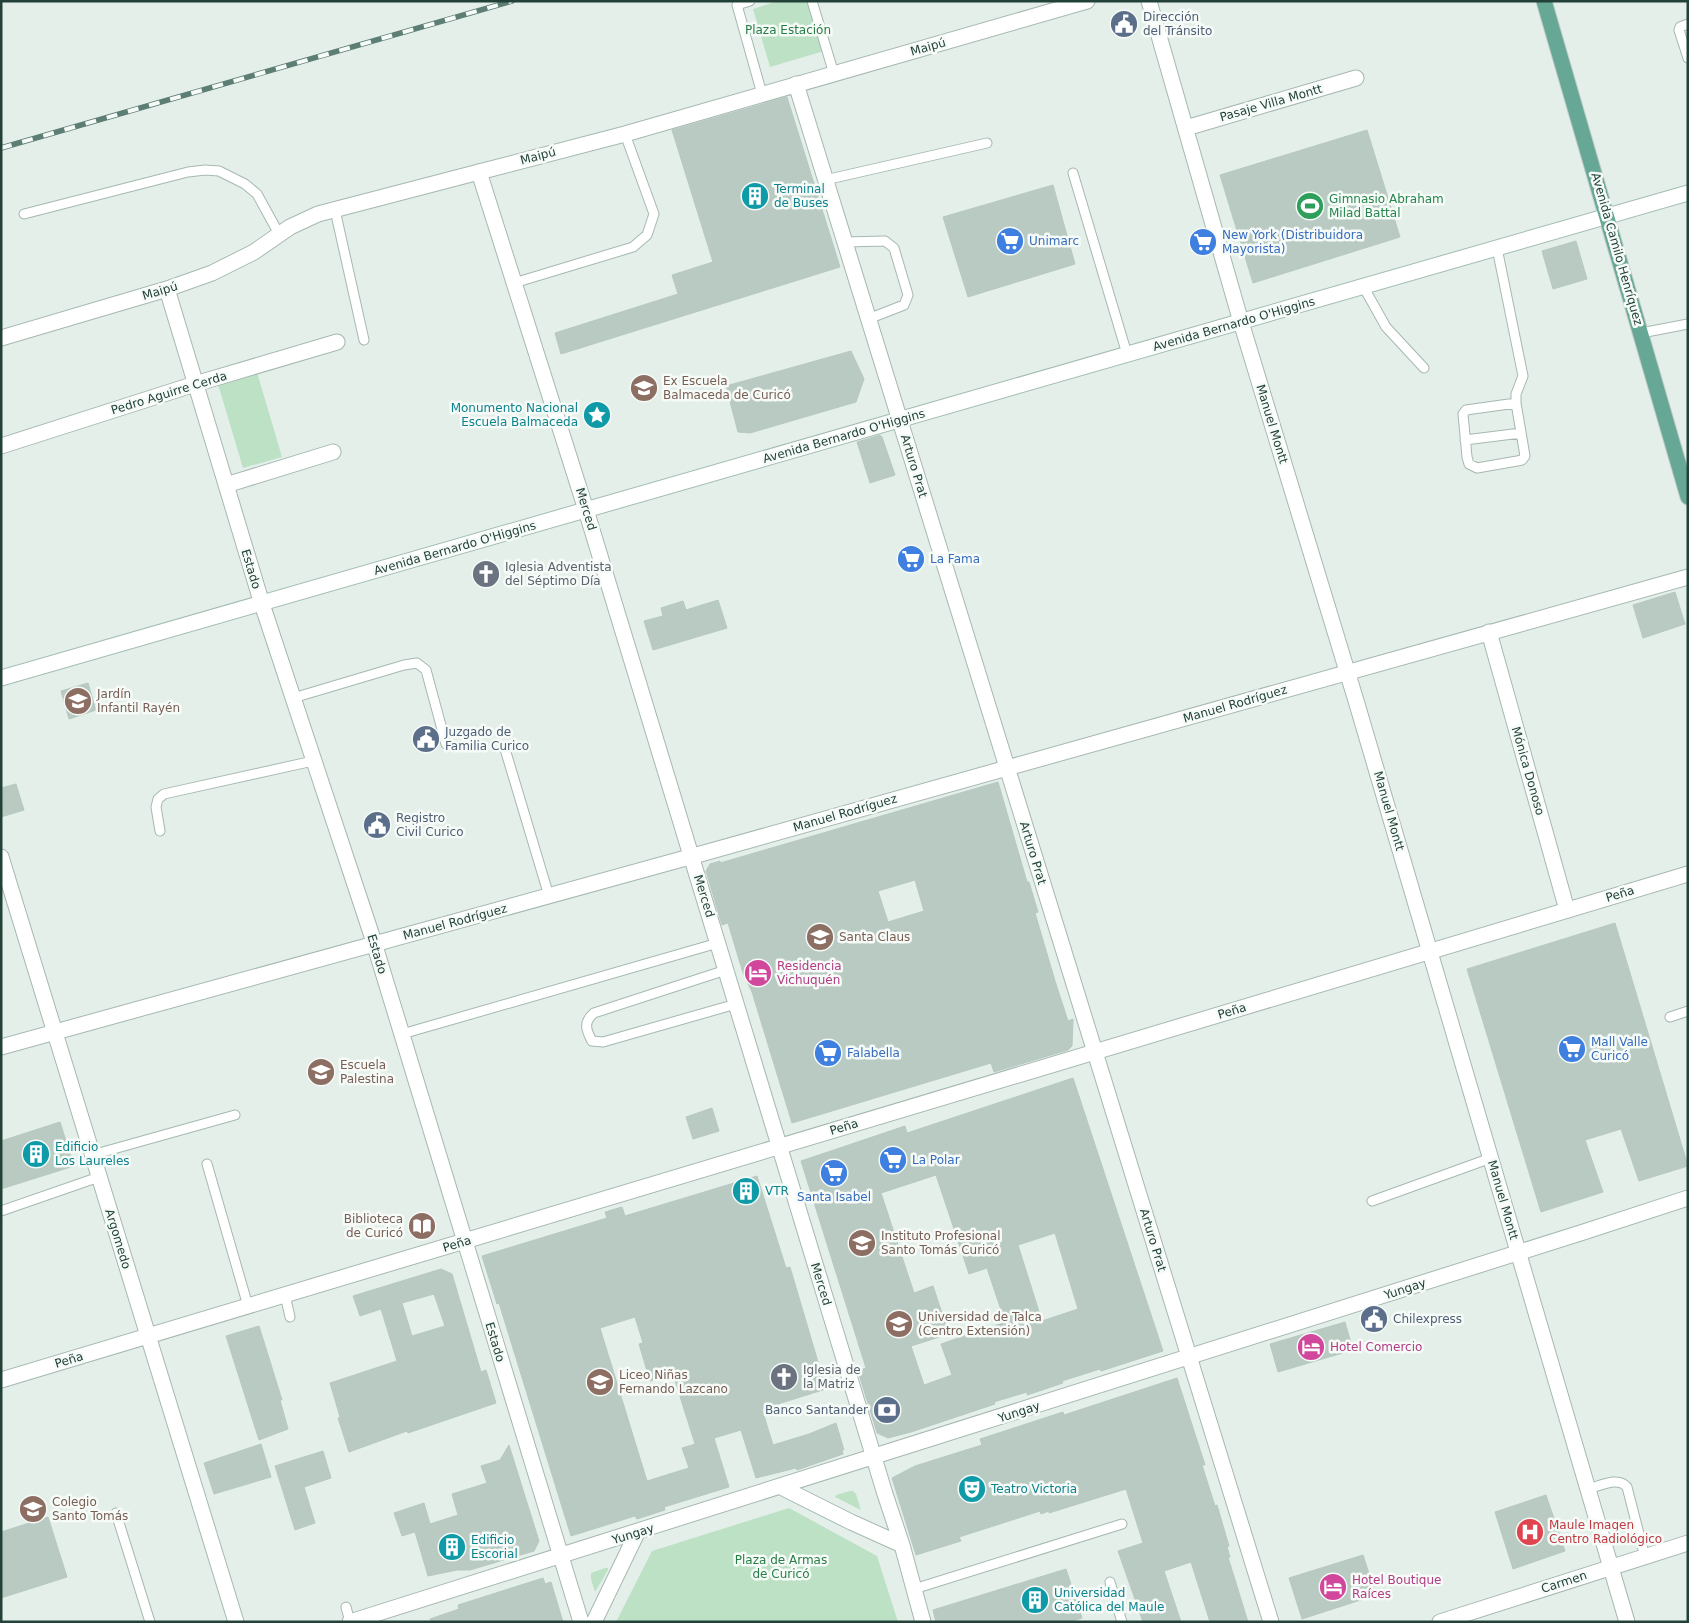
<svg xmlns="http://www.w3.org/2000/svg" width="1689" height="1623" font-family="'DejaVu Sans',sans-serif">
<rect width="100%" height="100%" fill="#e4efea"/>
<path fill="#bce1c5" d="M778 1H810L824 51 770 67 753 9Z
M256 369 282 457 243 468 217 381Z
M850 1491H853L856 1494 861 1510 835 1497 836 1495Z
M789 1508 877 1556 898 1622H616L652 1551Z
M605 1568H608V1570L595 1592 591 1579V1573Z"/>
<path fill="#b9cac3" stroke="#b6c9c1" fill-rule="evenodd" d="M787 97 840 267 561 354 555 333 678 294 672 275 713 262 672 130Z
M1367 130 1400 237 1253 283 1220 175Z
M1053 185 1075 264 968 297 943 217Z
M1576 241 1587 279 1553 289 1542 251Z
M851 351 864 379 856 402 750 433 738 432 726 386Z
M880 435 882 437 895 475 870 483 857 442Z
M1675 592 1685 624 1643 638 1633 605Z
M718 600 727 628 653 650 644 621 663 616 661 608 683 601 686 610Z
M88 683 96 710 69 719 61 691Z
M998 782 1027 882H1029L1038 912 1035 913 1055 981 1068 1021 1073 1019 1072 1046 1068 1050 994 1072 991 1063 792 1123 752 992 743 973 728 923 722 925 706 871 710 864 720 861V863ZM915 880 924 911 888 922 878 891Z
M16 784 24 810 1 817V788Z
M1615 923 1688 1166 1639 1181 1621 1129 1585 1140 1603 1192 1541 1212 1467 969Z
M1073 1078 1163 1351 1101 1371 1100 1369 1062 1381 1063 1383 1027 1395V1392L994 1402 995 1404 911 1432 888 1438 877 1433 858 1371 866 1368 801 1161 905 1126 907 1133ZM936 1175 969 1274 987 1268 1005 1322 941 1344 952 1375 924 1385 911 1346 949 1334 933 1286 914 1293 881 1193ZM1055 1233 1078 1309 1042 1321 1018 1245Z
M712 1108 719 1131 693 1139 686 1117Z
M60 1122 74 1166 1 1189V1141Z
M757 1176 786 1268 790 1267 826 1389 762 1409 773 1445 809 1434 836 1423 844 1450H842L843 1454 797 1470 796 1468 756 1478 741 1430 714 1438 729 1487 664 1507 665 1510 637 1519 635 1516 571 1536 499 1303 497 1304 482 1256 607 1218 605 1212 622 1207 625 1216ZM635 1317 643 1343 639 1344 650 1381 673 1374 695 1444 682 1448 689 1468 647 1481 600 1328Z
M441 1269 452 1274 481 1372 486 1370 496 1403 408 1433 407 1431 349 1452 338 1418 340 1417 330 1383 397 1361 381 1309 360 1316 353 1296ZM434 1294 445 1326 412 1336 402 1303Z
M1345 1322 1353 1350 1278 1372 1270 1344Z
M259 1326 282 1400H280L288 1429 259 1440 226 1336Z
M1177 1378 1205 1465H1202L1215 1506 1217 1505 1229 1546 1227 1547 1230 1557H1228L1248 1622H1210L1191 1562 1164 1571 1181 1622H1143L1118 1551 1143 1543 1126 1489 1049 1513V1511L1041 1514 1040 1511 1006 1522 959 1537 961 1541 916 1555 892 1478 915 1466 982 1445 980 1439 1063 1412 1064 1415Z
M261 1444 271 1477 214 1494 204 1463Z
M509 1445 539 1541 534 1551 470 1570H457L428 1576 415 1532 402 1536 394 1513 424 1503 430 1524 458 1515 452 1494 487 1483 481 1466 500 1460Z
M323 1451 331 1478 304 1487 315 1523 295 1530 275 1466Z
M1546 1495 1565 1551 1513 1569 1495 1512Z
M48 1517 67 1577 1 1598V1532Z
M1363 1555 1376 1595 1302 1619 1289 1578Z
M1066 1569 1082 1618 1069 1622H936L933 1610Z
M543 1578 545 1584 551 1582 563 1622H431L430 1619 459 1609 458 1605Z"/>
<g fill="none" stroke-linecap="round" stroke-linejoin="round">
<defs>
<path id="service" d="M750 1 737 5 762 94
M812 1 834 74
M1688 24 1680 27 1679 30 1688 58
M1073 173 1127 354
M825 180 987 143
M335 210 364 340
M24 214 188 172 205 170 219 171 245 184 257 194 279 234
M845 242 885 241 894 248 908 295 904 305 868 319
M1497 248 1523 376 1516 394V403L1525 456 1522 460 1517 461 1477 468 1469 464 1467 457 1463 414 1466 410 1516 403
M514 283 633 247 647 235 654 214 625 134
M1363 286 1386 327 1424 368
M1641 333 1688 324
M1465 440 1521 433
M293 698 404 665 417 663 426 670 446 744
M505 749 549 896
M160 831 156 807 158 799 164 794 313 761
M726 970 594 1013C583 1022 586 1030 592 1041L603 1042 736 1004
M1670 1017 1688 1011
M402 1034 718 943
M92 1155 235 1115
M207 1164 248 1306
M1372 1201 1491 1158
M1 1211 99 1177
M285 1295 290 1317
M1588 1489C1600 1486 1618 1476 1627 1487L1645 1557
M116 1513 150 1622
M1110 1582 1122 1622
M914 1589 1122 1524
M346 1607 350 1622"/>
<path id="minor" d="M1149 1 1241 322 1357 704 1627 1622
M796 84 1271 1622
M1186 128 1356 78
M167 289 262 604
M1 338 167 289 212 273 254 252 290 227 318 214 479 172
M1 446 195 384 337 342
M226 485 333 452
M1489 632 1567 910"/>
<path id="tertiary" d="M262 604 371 933 581 1622
M1 857 236 1622
M1 1047 704 853 1688 577
M1 1380 1688 874
M781 1487 851 1522 902 1545
M350 1622C796 1482 1243 1343 1688 1198
M594 1622 637 1533
M923 1622 902 1545 885 1494 586 510 479 172 625 134 1087 1
M1440 1622 1688 1543"/>
<path id="secondary" d="M1 678 1688 193"/>
<path id="primary" d="M1544 1 1688 497"/>
</defs>
<use href="#service" stroke="#a6b8b1" stroke-width="11"/>
<use href="#minor" stroke="#a6b8b1" stroke-width="17"/>
<use href="#tertiary" stroke="#a6b8b1" stroke-width="17"/>
<use href="#secondary" stroke="#a2bcb2" stroke-width="17"/>
<use href="#primary" stroke="#c1cac8" stroke-width="17"/>
<use href="#service" stroke="#fff" stroke-width="9"/>
<use href="#minor" stroke="#fff" stroke-width="15"/>
<use href="#tertiary" stroke="#fff" stroke-width="15"/>
<use href="#secondary" stroke="#fff" stroke-width="15"/>
<use href="#primary" stroke="#66a895" stroke-width="15"/>
<defs>
<path id="rail" d="M1 148 512 1"/>
</defs>
<use href="#rail" stroke="#5d7e74" stroke-width="5.5"/>
<use href="#rail" stroke="#f6fbf8" stroke-width="4" stroke-dasharray="11" stroke-linecap="butt"/>
</g>
<defs>
<symbol id="civic-disc" viewBox="-11 -11 22 22"><circle r="9.5" fill="#5c6f8a" stroke="#f6fbf8"/><path d="M-.6-6.5H3V-4.5H.6V-3L4-1V1h2V6H-6V1h2V-1L-.6-3ZM-1.2 2.5V6h2.4V2.5Z" fill="#fff"/></symbol>
<symbol id="building-disc" viewBox="-11 -11 22 22"><circle r="9.5" fill="#0f9aa8" stroke="#f6fbf8"/><path d="M-4-6H4V6H1V3H-1V6H-4ZM-2.5-4.3h1.7v1.8h-1.7ZM.8-4.3h1.7v1.8H.8ZM-2.5-1h1.7V.8h-1.7ZM.8-1h1.7V.8H.8Z" fill="#fff"/></symbol>
<symbol id="stadium-disc" viewBox="-11 -11 22 22"><circle r="9.5" fill="#2e9e5b" stroke="#f6fbf8"/><path d="M0-5a6.5 5 0 1 0 0 10a6.5 5 0 1 0 0-10ZM-3.5-1.8h7v3.6h-7Z" fill="#fff"/></symbol>
<symbol id="supermarket-disc" viewBox="-11 -11 22 22"><circle r="9.5" fill="#3f7fe0" stroke="#f6fbf8"/><path d="M-6-5.5h2.5l.6 2H6L4.5 2H-2.5L-4.4-4H-6ZM-1.5 3.2a1.3 1.3 0 1 0 .1 0ZM3 3.2a1.3 1.3 0 1 0 .1 0Z" fill="#fff"/></symbol>
<symbol id="school-disc" viewBox="-11 -11 22 22"><circle r="9.5" fill="#8d6e63" stroke="#f6fbf8"/><path d="M0-5L7-2L0 1L-7-2ZM-4 1L0 2.5L4 1V4Q0 6-4 4Z" fill="#fff"/></symbol>
<symbol id="sight-disc" viewBox="-11 -11 22 22"><circle r="9.5" fill="#0f9aa8" stroke="#f6fbf8"/><path d="M0-6L1.8-2.2L6-1.7L2.9 1.2L3.7 5.4L0 3.3L-3.7 5.4L-2.9 1.2L-6-1.7L-1.8-2.2Z" fill="#fff"/></symbol>
<symbol id="church-disc" viewBox="-11 -11 22 22"><circle r="9.5" fill="#6b7280" stroke="#f6fbf8"/><path d="M-1.2-6h2.4v3.5h3.3v2.4h-3.3V6h-2.4V-.1h-3.3v-2.4h3.3Z" fill="#fff"/></symbol>
<symbol id="hotel-disc" viewBox="-11 -11 22 22"><circle r="9.5" fill="#d1479c" stroke="#f6fbf8"/><path d="M-6-4.5h1.5V1H6V5H4.5V3h-9V5H-6ZM-4 0a1.8 1.8 0 1 1 3.6 0ZM.5 0V-2.5h3Q6-2.5 6 0Z" fill="#fff"/></symbol>
<symbol id="library-disc" viewBox="-11 -11 22 22"><circle r="9.5" fill="#8d6e63" stroke="#f6fbf8"/><path d="M-6-4Q-3-5.5-.7-3.5V5Q-3 3-6 4ZM6-4Q3-5.5 .7-3.5V5Q3 3 6 4Z" fill="#fff"/></symbol>
<symbol id="university-disc" viewBox="-11 -11 22 22"><circle r="9.5" fill="#8d6e63" stroke="#f6fbf8"/><path d="M0-5L7-2L0 1L-7-2ZM-4 1L0 2.5L4 1V4Q0 6-4 4Z" fill="#fff"/></symbol>
<symbol id="bank-disc" viewBox="-11 -11 22 22"><circle r="9.5" fill="#5c6f8a" stroke="#f6fbf8"/><path d="M-6-4H6V4H-6ZM0-2.3a2.3 2.3 0 1 0 0 4.6a2.3 2.3 0 1 0 0-4.6Z" fill="#fff"/></symbol>
<symbol id="theatre-disc" viewBox="-11 -11 22 22"><circle r="9.5" fill="#0f9aa8" stroke="#f6fbf8"/><path d="M-5-5.5Q0-4 5-5.5V0Q5 5 0 6Q-5 5-5 0ZM-3.3-2.5H-1v1.5H-3.3ZM1-2.5H3.3v1.5H1ZM-2.8 1Q0 5.5 2.8 1Z" fill="#fff"/></symbol>
<symbol id="hospital-disc" viewBox="-11 -11 22 22"><circle r="9.5" fill="#e0444e" stroke="#f6fbf8"/><path d="M-5-5h3v3.5h4V-5h3V5h-3V1.5h-4V5h-3Z" fill="#fff"/></symbol>
</defs>
<g fill-rule="evenodd">
<use href="#civic-disc" x="1108" y="8" width="32" height="32"/>
<use href="#building-disc" x="739" y="180" width="32" height="32"/>
<use href="#stadium-disc" x="1294" y="190" width="32" height="32"/>
<use href="#supermarket-disc" x="994" y="225" width="32" height="32"/>
<use href="#supermarket-disc" x="1187" y="226" width="32" height="32"/>
<use href="#school-disc" x="628" y="372" width="32" height="32"/>
<use href="#sight-disc" x="581" y="399" width="32" height="32"/>
<use href="#supermarket-disc" x="895" y="543" width="32" height="32"/>
<use href="#church-disc" x="470" y="558" width="32" height="32"/>
<use href="#school-disc" x="62" y="685" width="32" height="32"/>
<use href="#civic-disc" x="410" y="723" width="32" height="32"/>
<use href="#civic-disc" x="361" y="809" width="32" height="32"/>
<use href="#school-disc" x="804" y="921" width="32" height="32"/>
<use href="#hotel-disc" x="742" y="957" width="32" height="32"/>
<use href="#supermarket-disc" x="1556" y="1033" width="32" height="32"/>
<use href="#supermarket-disc" x="812" y="1037" width="32" height="32"/>
<use href="#school-disc" x="305" y="1056" width="32" height="32"/>
<use href="#building-disc" x="20" y="1138" width="32" height="32"/>
<use href="#supermarket-disc" x="877" y="1144" width="32" height="32"/>
<use href="#supermarket-disc" x="818" y="1157" width="32" height="32"/>
<use href="#building-disc" x="730" y="1175" width="32" height="32"/>
<use href="#library-disc" x="406" y="1210" width="32" height="32"/>
<use href="#university-disc" x="846" y="1227" width="32" height="32"/>
<use href="#civic-disc" x="1358" y="1303" width="32" height="32"/>
<use href="#university-disc" x="883" y="1308" width="32" height="32"/>
<use href="#hotel-disc" x="1295" y="1331" width="32" height="32"/>
<use href="#church-disc" x="768" y="1361" width="32" height="32"/>
<use href="#school-disc" x="584" y="1366" width="32" height="32"/>
<use href="#bank-disc" x="871" y="1394" width="32" height="32"/>
<use href="#theatre-disc" x="956" y="1473" width="32" height="32"/>
<use href="#school-disc" x="17" y="1493" width="32" height="32"/>
<use href="#hospital-disc" x="1514" y="1516" width="32" height="32"/>
<use href="#building-disc" x="436" y="1531" width="32" height="32"/>
<use href="#hotel-disc" x="1317" y="1571" width="32" height="32"/>
<use href="#building-disc" x="1019" y="1584" width="32" height="32"/>
</g>
<g text-anchor="middle" dominant-baseline="central" stroke-width="5" stroke-linejoin="round" paint-order="stroke">
<g font-size="12" fill="#4e5e75" stroke="#f6fbf8" text-anchor="start">
<text x="1143" y="17">Dirección<tspan x="1143" dy="14">del Tránsito</tspan></text>
<text x="445" y="732">Juzgado de<tspan x="445" dy="14">Familia Curico</tspan></text>
<text x="396" y="818">Registro<tspan x="396" dy="14">Civil Curico</tspan></text>
<text x="1393" y="1319">Chilexpress</text>
<text x="868" y="1410" text-anchor="end">Banco Santander</text>
</g>
<g font-size="12" fill="#287d47" stroke="#f6fbf8">
<text x="788" y="30">Plaza Estación</text>
<text x="781" y="1560">Plaza de Armas<tspan x="781" dy="14">de Curicó</tspan></text>
</g>
<g font-size="12" fill="#224239" stroke="#f6fbf8">
<text transform="translate(928 47) rotate(-16)">Maipú</text>
<text transform="translate(1271 103) rotate(-16)">Pasaje Villa Montt</text>
<text transform="translate(538 156) rotate(-15)">Maipú</text>
<text transform="translate(1617 249) rotate(74)">Avenida Camilo Henríquez</text>
<text transform="translate(160 291) rotate(-17)">Maipú</text>
<text transform="translate(1234 324) rotate(-16)">Avenida Bernardo O'Higgins</text>
<text transform="translate(169 393) rotate(-17)">Pedro Aguirre Cerda</text>
<text transform="translate(1272 424) rotate(73)">Manuel Montt</text>
<text transform="translate(844 436) rotate(-16)">Avenida Bernardo O'Higgins</text>
<text transform="translate(914 466) rotate(73)">Arturo Prat</text>
<text transform="translate(586 509) rotate(73)">Merced</text>
<text transform="translate(455 548) rotate(-16)">Avenida Bernardo O'Higgins</text>
<text transform="translate(251 569) rotate(73)">Estado</text>
<text transform="translate(1235 704) rotate(-16)">Manuel Rodríguez</text>
<text transform="translate(1528 771) rotate(74)">Mónica Donoso</text>
<text transform="translate(1389 811) rotate(74)">Manuel Montt</text>
<text transform="translate(845 813) rotate(-16)">Manuel Rodríguez</text>
<text transform="translate(1033 853) rotate(73)">Arturo Prat</text>
<text transform="translate(1620 894) rotate(-17)">Peña</text>
<text transform="translate(704 896) rotate(73)">Merced</text>
<text transform="translate(455 922) rotate(-15)">Manuel Rodríguez</text>
<text transform="translate(377 954) rotate(73)">Estado</text>
<text transform="translate(1232 1011) rotate(-17)">Peña</text>
<text transform="translate(844 1127) rotate(-17)">Peña</text>
<text transform="translate(1503 1200) rotate(74)">Manuel Montt</text>
<text transform="translate(118 1239) rotate(73)">Argomedo</text>
<text transform="translate(1153 1240) rotate(73)">Arturo Prat</text>
<text transform="translate(457 1244) rotate(-17)">Peña</text>
<text transform="translate(821 1284) rotate(73)">Merced</text>
<text transform="translate(1405 1289) rotate(-18)">Yungay</text>
<text transform="translate(495 1342) rotate(73)">Estado</text>
<text transform="translate(69 1360) rotate(-17)">Peña</text>
<text transform="translate(1019 1412) rotate(-18)">Yungay</text>
<text transform="translate(633 1534) rotate(-17)">Yungay</text>
<text transform="translate(1564 1582) rotate(-18)">Carmen</text>
</g>
<g font-size="12" fill="#0d838f" stroke="#f6fbf8" text-anchor="start">
<text x="774" y="189">Terminal<tspan x="774" dy="14">de Buses</tspan></text>
<text x="578" y="408" text-anchor="end">Monumento Nacional<tspan x="578" dy="14">Escuela Balmaceda</tspan></text>
<text x="55" y="1147">Edificio<tspan x="55" dy="14">Los Laureles</tspan></text>
<text x="765" y="1191">VTR</text>
<text x="991" y="1489">Teatro Victoria</text>
<text x="471" y="1540">Edificio<tspan x="471" dy="14">Escorial</tspan></text>
<text x="1054" y="1593">Universidad<tspan x="1054" dy="14">Católica del Maule</tspan></text>
</g>
<g font-size="12" fill="#27864d" stroke="#f6fbf8" text-anchor="start">
<text x="1329" y="199">Gimnasio Abraham<tspan x="1329" dy="14">Milad Battal</tspan></text>
</g>
<g font-size="12" fill="#366cbe" stroke="#f6fbf8" text-anchor="start">
<text x="1222" y="235">New York (Distribuidora<tspan x="1222" dy="14">Mayorista)</tspan></text>
<text x="1029" y="241">Unimarc</text>
<text x="930" y="559">La Fama</text>
<text x="1591" y="1042">Mall Valle<tspan x="1591" dy="14">Curicó</tspan></text>
<text x="847" y="1053">Falabella</text>
<text x="912" y="1160">La Polar</text>
<text x="834" y="1197" text-anchor="middle">Santa Isabel</text>
</g>
<g font-size="12" fill="#785e54" stroke="#f6fbf8" text-anchor="start">
<text x="663" y="381">Ex Escuela<tspan x="663" dy="14">Balmaceda de Curicó</tspan></text>
<text x="97" y="694">Jardín<tspan x="97" dy="14">Infantil Rayén</tspan></text>
<text x="839" y="937">Santa Claus</text>
<text x="340" y="1065">Escuela<tspan x="340" dy="14">Palestina</tspan></text>
<text x="403" y="1219" text-anchor="end">Biblioteca<tspan x="403" dy="14">de Curicó</tspan></text>
<text x="881" y="1236">Instituto Profesional<tspan x="881" dy="14">Santo Tomás Curicó</tspan></text>
<text x="918" y="1317">Universidad de Talca<tspan x="918" dy="14">(Centro Extensión)</tspan></text>
<text x="619" y="1375">Liceo Niñas<tspan x="619" dy="14">Fernando Lazcano</tspan></text>
<text x="52" y="1502">Colegio<tspan x="52" dy="14">Santo Tomás</tspan></text>
</g>
<g font-size="12" fill="#5b616d" stroke="#f6fbf8" text-anchor="start">
<text x="505" y="567">Iglesia Adventista<tspan x="505" dy="14">del Séptimo Día</tspan></text>
<text x="803" y="1370">Iglesia de<tspan x="803" dy="14">la Matriz</tspan></text>
</g>
<g font-size="12" fill="#b23c85" stroke="#f6fbf8" text-anchor="start">
<text x="777" y="966">Residencia<tspan x="777" dy="14">Vichuquén</tspan></text>
<text x="1330" y="1347">Hotel Comercio</text>
<text x="1352" y="1580">Hotel Boutique<tspan x="1352" dy="14">Raíces</tspan></text>
</g>
<g font-size="12" fill="#be3a42" stroke="#f6fbf8" text-anchor="start">
<text x="1549" y="1525">Maule Imagen<tspan x="1549" dy="14">Centro Radiológico</tspan></text>
</g>
</g>
<rect width="1689" height="1623" fill="none" stroke="#224239" stroke-width="5"/>
</svg>
